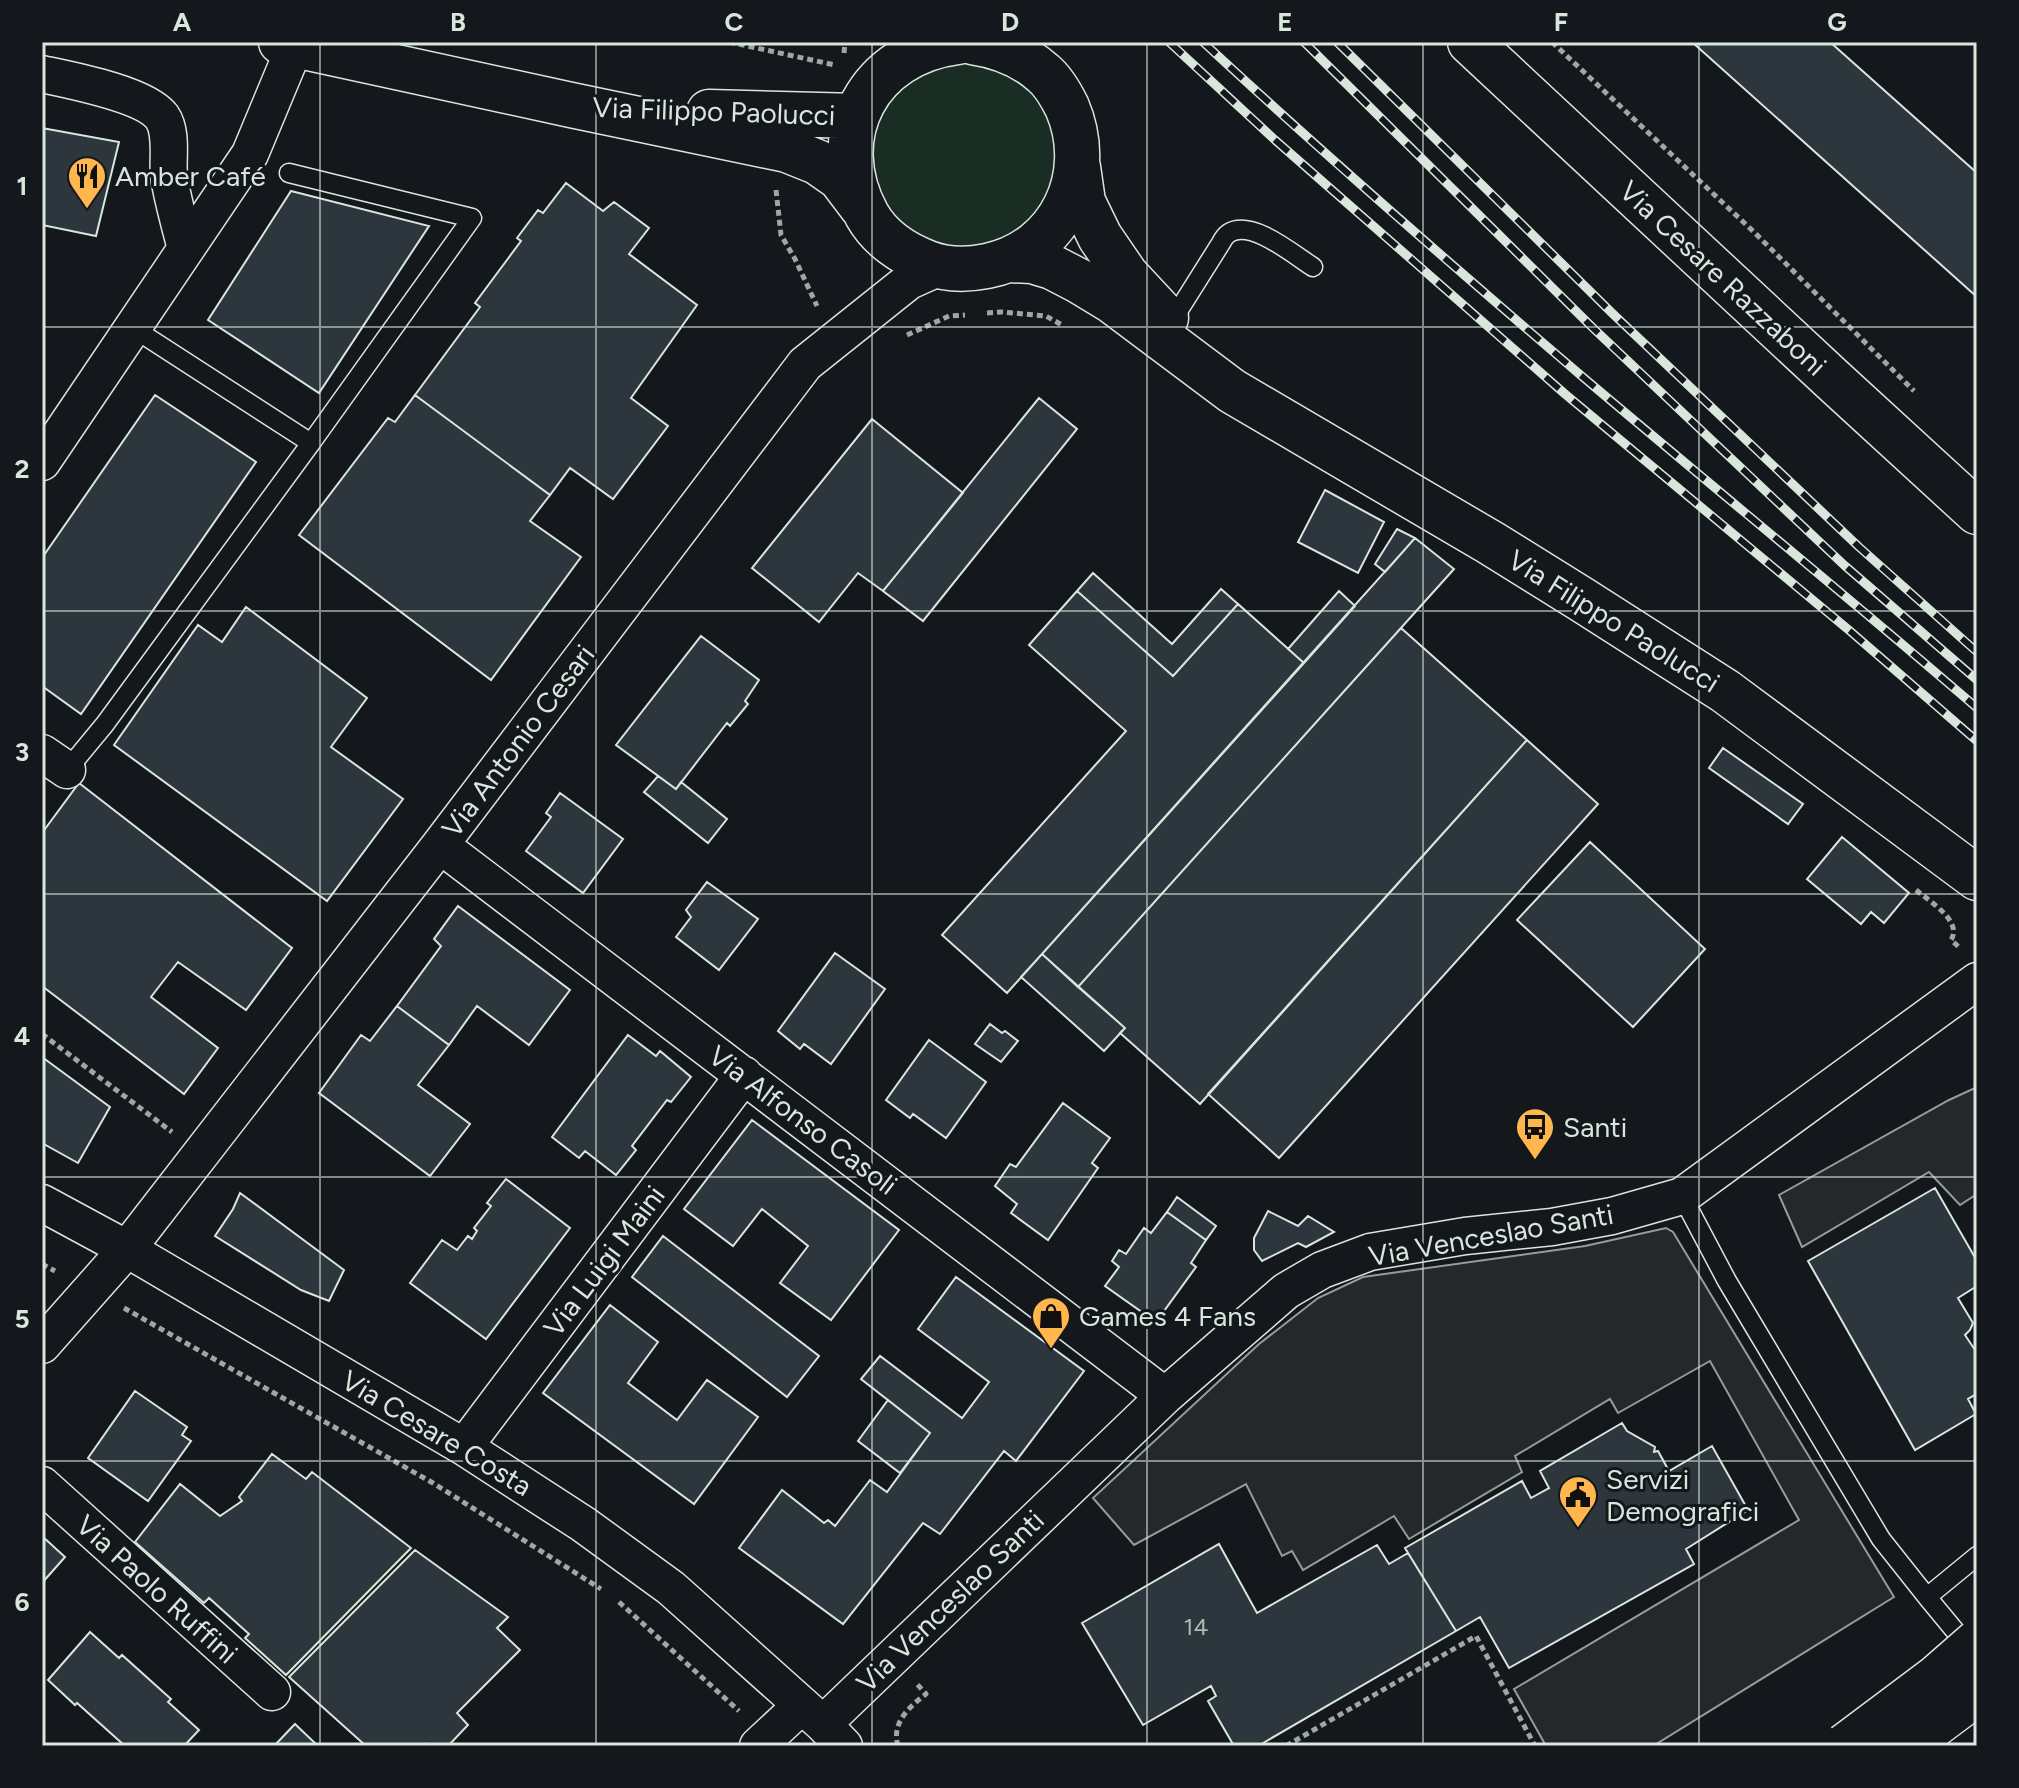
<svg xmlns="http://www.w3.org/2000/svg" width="2019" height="1788" font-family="Figtree,sans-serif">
<rect width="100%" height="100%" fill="#14181c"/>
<path fill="#1a2d24" stroke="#939e99" stroke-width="2" d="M871 156a93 93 0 1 1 186 0a93 93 0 1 1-186 0Z"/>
<path fill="#24282b" stroke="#939e99" stroke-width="2" d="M1977 1087V1194L1960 1205 1929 1172 1802 1247 1779 1195 1949 1100Z
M1666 1228 1673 1232 1894 1597 1653 1746H1546L1514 1689 1799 1520 1710 1361 1618 1413 1610 1399 1515 1456 1522 1472 1409 1539 1394 1516 1303 1570 1292 1551 1282 1556 1246 1484 1134 1545 1093 1498 1259 1344 1318 1298 1363 1277 1585 1246Z"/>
<path fill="#2c363c" stroke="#d8e6dc" stroke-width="2" d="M1692 42H1830L1977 173V297Z
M42 128 119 142 96 236 42 225Z
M566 183 603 211 614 202 649 228 629 254 697 305 631 398 668 426 613 499 570 468 550 495 415 395 480 307 475 303 521 241 517 238 538 210 543 213Z
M291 191 429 226 319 393 208 320Z
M155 395 256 462 81 714 42 686V558Z
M415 395 550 495 530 521 581 557 491 680 299 535 388 418 395 422Z
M1039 398 1077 429 923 621 883 591Z
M872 419 963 493 883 591 858 573 819 622 752 568Z
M1325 490 1384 522 1358 573 1298 542Z
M1397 529 1415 538 1385 572 1375 564Z
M1415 538 1454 569 1078 987 1042 954Z
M1093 573 1172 644 1221 589 1238 604 1173 676 1077 591Z
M1077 591 1173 676 1238 604 1304 663 1007 993 942 935 1126 731 1029 645Z
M1339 591 1355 606 1304 663 1288 649Z
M246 607 367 698 331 747 403 799 327 901 114 745 198 625 222 642Z
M1401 628 1527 740 1200 1104 1120 1033 1125 1028 1078 987Z
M701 636 759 680 745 701 748 704 730 726 727 723 676 789 616 745Z
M1527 740 1598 804 1279 1158 1208 1094Z
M1723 748 1803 804 1788 824 1709 768Z
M658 776 676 789 681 782 727 819 708 843 644 792Z
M79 783 292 948 246 1010 178 962 151 997 218 1048 184 1094 42 986V833Z
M560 793 623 839 583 893 526 851 551 817 546 813Z
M1842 837 1909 893 1884 923 1871 912 1861 924 1807 879Z
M1590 842 1705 949 1633 1027 1517 920Z
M707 882 758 919 719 970 676 937 691 917 686 910Z
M458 906 570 990 529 1045 477 1006 449 1045 397 1006 441 946 434 939Z
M835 953 885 989 831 1064 804 1044 800 1049 778 1031Z
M1042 954 1125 1028 1104 1051 1021 977Z
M397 1006 449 1045 418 1085 470 1124 430 1176 319 1093 361 1035 370 1041Z
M990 1024 1002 1033 1005 1031 1018 1041 1001 1062 975 1044Z
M628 1035 656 1056 660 1051 691 1077 671 1102 667 1100 632 1146 636 1150 616 1175 585 1151 579 1158 552 1137Z
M929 1040 986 1082 946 1138 913 1114 910 1118 886 1100Z
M42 1057 110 1107 78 1163 42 1143Z
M1063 1103 1110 1138 1092 1163 1098 1168 1048 1240 1011 1213 1017 1204 995 1186 1010 1164 1016 1167Z
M752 1120 899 1230 831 1320 780 1283 808 1246 762 1209 733 1246 684 1209Z
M506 1179 570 1228 486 1339 410 1283 442 1240 457 1250 468 1236 472 1239 477 1231 474 1228 491 1206 487 1203Z
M1935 1188 1977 1261V1286L1958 1298 1973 1323 1970 1330 1965 1335 1977 1353V1396L1975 1395 1968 1399 1976 1414 1915 1450 1808 1261Z
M240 1193 344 1270 329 1301 301 1290 215 1236 233 1209Z
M1177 1197 1216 1226 1206 1240 1167 1212Z
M1268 1211 1298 1226 1308 1216 1334 1232 1306 1247 1298 1243 1262 1261 1254 1250V1238Z
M1167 1212 1206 1240 1191 1263 1196 1267 1156 1322 1105 1286 1119 1267 1112 1261 1119 1250 1126 1254 1144 1228 1151 1233Z
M663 1236 819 1356 787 1397 632 1277Z
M956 1277 1084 1371 1016 1461 1004 1451 940 1534 923 1523 843 1624 739 1548 782 1490 824 1523 828 1520 835 1526 870 1480 887 1492 930 1433 861 1379 880 1356 962 1418 989 1382 918 1329Z
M610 1305 658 1342 628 1383 677 1420 707 1380 758 1417 694 1504 543 1393Z
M135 1391 187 1427 182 1435 191 1441 148 1501 88 1458Z
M888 1400 930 1433 900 1473 858 1441Z
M1622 1423 1627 1431 1655 1447 1654 1452 1658 1451 1669 1471 1712 1446 1748 1510 1686 1549 1694 1564 1509 1668 1480 1617 1456 1631 1405 1548 1522 1481 1531 1498 1549 1488 1540 1471Z
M272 1454 306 1479 312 1472 411 1548 286 1675 245 1638 249 1634 209 1598 204 1603 135 1542 180 1484 220 1516 242 1501 239 1497Z
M42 1536 65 1557 42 1583Z
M1219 1544 1257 1613 1377 1545 1389 1564 1408 1553 1456 1631 1258 1746H1234L1208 1701 1216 1696 1211 1686 1143 1725 1082 1623Z
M415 1550 508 1617 497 1628 520 1650 457 1713 468 1725 448 1746H428L426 1744 425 1746H366L289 1677Z
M90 1632 119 1658 122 1655 171 1699 168 1702 199 1730 184 1746H125L77 1703 75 1705 48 1680Z
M295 1724 318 1746H274Z"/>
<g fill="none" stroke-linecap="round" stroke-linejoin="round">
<defs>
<path id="service" d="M1170 324 1221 243C1223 239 1226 235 1229 233 1252 219 1294 255 1313 267
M133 328 311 443 472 218 289 173
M67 770 105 724 311 443
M1682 1196 1727 1281 1881 1539 1927 1597 1977 1556
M1927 1597 1970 1649"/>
<path id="minor" d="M42 74C70 80 145 94 162 117 173 133 167 159 169 177 173 202 180 225 186 249
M42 462 250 154 295 46
M42 753 67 770
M440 845 1165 1396
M42 1203 127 1249 464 1447 583 1524 671 1588 823 1724 844 1746
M42 1345 127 1249 440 845 805 364 909 281 940 267
M464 1447 744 1075
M42 1485 272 1692
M823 1724 1165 1396 1286 1291 1322 1270 1370 1252 1465 1236 1552 1227 1612 1216 1682 1196 1977 981
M758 1746 802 1705"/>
<path id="tertiary" d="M281 42 571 105 787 150 817 162 840 178 862 207
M958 42C869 53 824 135 867 215 880 238 904 254 928 263 947 270 967 270 987 266 1061 251 1096 174 1067 107 1061 95 1053 81 1043 73 1022 54 998 46 972 42
M1470 42 1833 380 1977 512
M709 112 857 116
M1078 167 1083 202 1100 237 1126 275 1166 318
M1008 260 1032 261 1052 267 1079 281 1112 301 1232 391 1491 543 1581 599 1725 691 1977 878"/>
</defs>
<use href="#service" stroke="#d8e6dc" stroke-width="21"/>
<use href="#minor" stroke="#d8e6dc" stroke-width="39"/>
<use href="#tertiary" stroke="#d8e6dc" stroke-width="47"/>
<path stroke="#9da8a2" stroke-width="5" stroke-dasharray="6 4" stroke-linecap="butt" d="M729 42 835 65
M1552 42 1755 233 1914 391
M844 53 845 42
M776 190 781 235 795 259 817 306
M987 313 1002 312 1046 316 1062 325
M907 335 949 316 965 315
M1916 890C1929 901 1963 921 1951 940L1959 947
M42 1034 172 1132
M42 1264 55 1271
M124 1308 433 1483 601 1589
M619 1602 739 1711
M898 1746C891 1723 909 1707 926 1694L917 1684
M1286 1746 1476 1636 1535 1746"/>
<use href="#service" stroke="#14181c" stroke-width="18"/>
<use href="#minor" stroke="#14181c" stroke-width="36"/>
<use href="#tertiary" stroke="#14181c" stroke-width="44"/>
<defs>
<path id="rail" d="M1169 42 1275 140 1565 394 1850 631 1977 741
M1203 42C1327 157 1455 268 1584 378 1714 488 1847 596 1977 708
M1304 42 1594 329 1844 565 1977 680
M1337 42 1612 313 1859 547 1977 652"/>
</defs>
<use href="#rail" stroke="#d8e6dc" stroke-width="9"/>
<use href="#rail" stroke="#14181c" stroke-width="6" stroke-dasharray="18" stroke-linecap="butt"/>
<defs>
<path id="secondary-bridge" d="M1845 1746 1937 1677 1977 1642
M1906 1746 1977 1693"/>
</defs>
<use href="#secondary-bridge" stroke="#d8e6dc" stroke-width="47" stroke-linecap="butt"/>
<use href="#secondary-bridge" stroke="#14181c" stroke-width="44"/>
</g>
<path fill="none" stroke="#d8e6dc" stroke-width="2" stroke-opacity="0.55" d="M320 42V1746M596 42V1746M872 42V1746M1147 42V1746M1423 42V1746M1699 42V1746M42 327H1977M42 611H1977M42 894H1977M42 1177H1977M42 1461H1977"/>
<defs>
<symbol id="restaurant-pin" viewBox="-11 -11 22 30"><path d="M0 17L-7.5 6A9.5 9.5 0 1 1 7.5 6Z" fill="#ffb74d" stroke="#14181c"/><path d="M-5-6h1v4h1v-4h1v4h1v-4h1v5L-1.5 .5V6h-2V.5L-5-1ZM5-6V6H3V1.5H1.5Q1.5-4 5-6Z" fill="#111"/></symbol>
<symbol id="bus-pin" viewBox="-11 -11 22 30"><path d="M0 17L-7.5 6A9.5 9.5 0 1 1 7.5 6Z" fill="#ffb74d" stroke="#14181c"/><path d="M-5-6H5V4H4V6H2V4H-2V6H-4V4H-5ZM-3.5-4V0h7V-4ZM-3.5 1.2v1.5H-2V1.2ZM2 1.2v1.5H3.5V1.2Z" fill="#111"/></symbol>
<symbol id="shop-pin" viewBox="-11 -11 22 30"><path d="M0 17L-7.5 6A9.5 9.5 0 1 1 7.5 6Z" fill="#ffb74d" stroke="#14181c"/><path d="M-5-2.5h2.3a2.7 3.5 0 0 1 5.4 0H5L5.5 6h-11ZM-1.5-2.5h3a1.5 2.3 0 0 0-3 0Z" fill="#111"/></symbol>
<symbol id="civic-pin" viewBox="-11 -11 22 30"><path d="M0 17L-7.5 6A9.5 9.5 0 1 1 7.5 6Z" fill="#ffb74d" stroke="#14181c"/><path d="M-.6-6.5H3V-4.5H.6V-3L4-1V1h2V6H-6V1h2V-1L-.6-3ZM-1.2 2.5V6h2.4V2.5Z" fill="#111"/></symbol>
</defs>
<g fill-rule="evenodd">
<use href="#restaurant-pin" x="65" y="154" width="44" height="60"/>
<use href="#bus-pin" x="1513" y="1105" width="44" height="60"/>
<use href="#shop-pin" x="1029" y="1294" width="44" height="60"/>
<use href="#civic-pin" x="1556" y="1473" width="44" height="60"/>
</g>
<g text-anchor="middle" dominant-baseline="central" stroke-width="6" stroke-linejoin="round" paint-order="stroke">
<g font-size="24" fill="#adbab4">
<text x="1196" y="1626">14</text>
</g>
<g font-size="28" fill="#d8e6dc" stroke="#14181c">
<text transform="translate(714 111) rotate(2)">Via Filippo Paolucci</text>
<text transform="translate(1723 278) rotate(43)">Via Cesare Razzaboni</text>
<text transform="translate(1614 621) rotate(32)">Via Filippo Paolucci</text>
<text transform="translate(518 741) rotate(-53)">Via Antonio Cesari</text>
<text transform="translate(803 1120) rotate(37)">Via Alfonso Casoli</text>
<text transform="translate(1491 1235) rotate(-10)">Via Venceslao Santi</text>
<text transform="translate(604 1261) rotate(-53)">Via Luigi Maini</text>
<text transform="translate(437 1433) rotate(31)">Via Cesare Costa</text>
<text transform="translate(157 1589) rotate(42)">Via Paolo Ruffini</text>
<text transform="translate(950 1601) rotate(-44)">Via Venceslao Santi</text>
</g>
<g font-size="28" fill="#d8e6dc" stroke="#14181c" text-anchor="start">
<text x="115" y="176">Amber Café</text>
<text x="1563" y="1127">Santi</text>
<text x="1079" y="1316">Games 4 Fans</text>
<text x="1606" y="1479">Servizi<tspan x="1606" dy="32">Demografici</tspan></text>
</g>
</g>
<rect width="2019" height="1788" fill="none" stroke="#14181c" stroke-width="88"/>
<rect x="44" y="44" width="1931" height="1700" fill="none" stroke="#d8e6dc" stroke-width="3"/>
<g font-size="26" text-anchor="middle" font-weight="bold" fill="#d8e6dc">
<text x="182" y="31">A</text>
<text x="458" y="31">B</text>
<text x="734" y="31">C</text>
<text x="1010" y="31">D</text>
<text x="1285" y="31">E</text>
<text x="1561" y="31">F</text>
<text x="1837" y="31">G</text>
<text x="22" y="195">1</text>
<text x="22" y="478">2</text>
<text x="22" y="761">3</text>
<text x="22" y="1045">4</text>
<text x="22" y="1328">5</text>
<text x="22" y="1611">6</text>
</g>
</svg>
